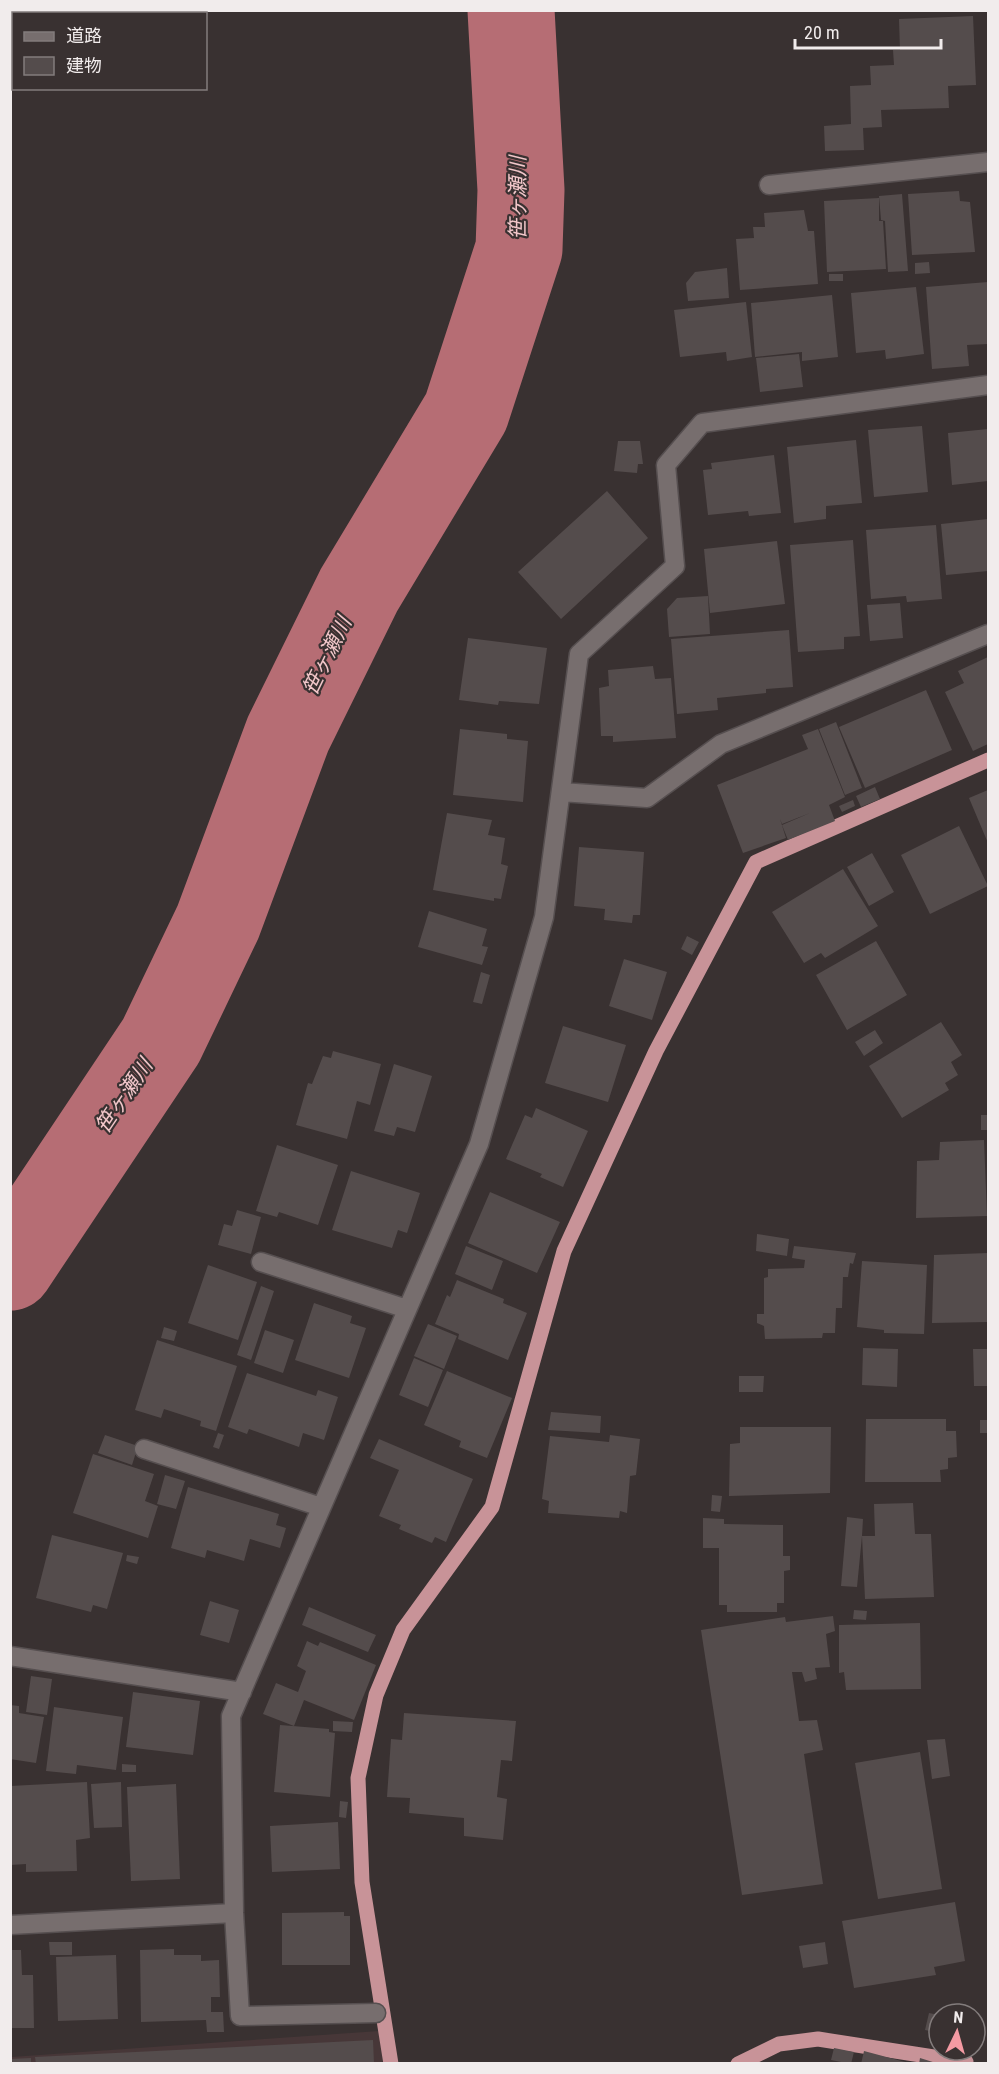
<svg xmlns="http://www.w3.org/2000/svg" width="999" height="2074" font-family="'Roboto Condensed','Noto Sans JP',sans-serif">
<rect width="100%" height="100%" fill="#393131"/>
<path fill="#473738" d="M379 2031 383 2063 11 2064V2057Z"/>
<g fill="none" stroke-linecap="round" stroke-linejoin="round">
<path stroke="#c89398" stroke-width="15" d="M391 2064 362 1882 358 1778 376 1695 403 1630 492 1507 564 1251 656 1051 756 862 988 760
M738 2064 779 2044 818 2039 966 2062"/>
<path stroke="#b66d74" stroke-width="87" d="M10 1267 161 1041 218 922 288 734 359 590 466 412 519 249 521 190 511 10"/>
</g>
<path fill="#544c4c" d="M973 16 976 85 948 86 949 108 881 110 882 127 863 128 864 150 825 151 824 126 851 124 850 86 871 85 870 66 894 65 893 50H900L899 19Z
M959 191 960 201 970 202 975 252 912 255 908 194Z
M902 194 908 271 888 272 885 221 881 220 879 196Z
M879 198V221H883L886 269 827 272 824 201Z
M804 210 808 231H814L818 284 740 290 736 239 754 238 753 227H765L764 213Z
M929 262 930 273 915 274V263Z
M727 268 729 298 688 301 686 283 695 272Z
M829 274H843V281H829Z
M988 282V344L967 345 969 366 932 369 926 287Z
M916 287 924 354 886 359 885 350 856 353 851 293Z
M832 295 838 357 802 361V352L755 357 751 303Z
M746 302 752 357 727 361 726 352 680 357 674 310Z
M799 354 803 387 760 392 756 358Z
M922 426 928 492 874 497 868 430Z
M988 429V481L952 485 948 433Z
M856 440 862 503 826 506V519L794 523 787 447Z
M618 441H640L643 464H638L637 473 614 471Z
M774 455 781 513 749 516 748 511 708 515 703 470 712 469 711 463Z
M607 491 648 538 561 619 518 572Z
M988 519V571L946 575 941 524Z
M936 525 942 599 907 602 906 596 871 599 866 530Z
M853 540 860 636 844 637V649L798 652 790 545Z
M777 541 785 604 710 613 704 549Z
M708 596 710 634 669 637 667 609 677 598Z
M900 603 903 638 870 641 867 605Z
M789 630 793 687 766 689V693L717 698 718 710 677 714 671 639Z
M468 638 547 648 539 704 499 701 498 705 459 700Z
M988 657V744L973 751 945 692 964 683 958 671Z
M653 666 655 679 671 678 676 738 613 742V736H601L599 688 609 686 608 670Z
M926 690 952 750 865 788 839 727Z
M836 722 862 788 845 795 819 729Z
M460 729 507 734V739L528 741 523 802 453 795Z
M818 729 845 797 829 805 835 821 788 840 782 825 810 813 782 824 780 819 786 838 743 853 717 785 808 749 802 735Z
M875 787 880 799 861 807 856 796Z
M988 790V843L969 798Z
M853 800 855 806 842 812 839 806Z
M447 813 492 820 488 835 505 838 501 864 508 866 501 899 494 898V901L433 890Z
M959 826 988 886 930 914 901 855Z
M579 847 644 852 640 915H633L632 923 604 920 605 909 574 906Z
M872 853 894 892 869 906 847 867Z
M843 869 878 926 825 958 821 953 804 963 772 912Z
M429 911 487 929 482 946 488 947 482 965 418 947Z
M687 936 699 942 692 955 681 949Z
M876 941 907 995 847 1030 816 975Z
M624 959 667 972 652 1020 609 1006Z
M481 972 490 975 482 1004 473 1002Z
M941 1022 962 1055 951 1062 958 1075 945 1083 949 1090 902 1118 869 1066Z
M563 1026 626 1045 608 1102 545 1083Z
M875 1030 883 1043 864 1056 855 1042Z
M333 1051 381 1064 370 1105 357 1101 347 1139 296 1125 308 1083 312 1084 323 1056 331 1058Z
M394 1064 432 1076 415 1132 397 1127 394 1136 374 1131Z
M536 1108 588 1131 563 1187 540 1177 542 1174 506 1159 525 1115 532 1118Z
M981 1115H988V1130H981Z
M984 1140 987 1216 916 1218 917 1161 939 1160 940 1142Z
M277 1145 338 1165 318 1225 279 1212 277 1217 256 1211Z
M351 1171 420 1193 407 1233 398 1230 392 1248 332 1230Z
M490 1192 560 1222 537 1273 468 1243Z
M237 1210 261 1217 251 1254 218 1245 224 1224 232 1226Z
M757 1234 789 1239 787 1256 756 1251Z
M466 1246 503 1261 492 1290 455 1274Z
M794 1246 856 1253 853 1264 850 1263 848 1277H843L842 1308H836L835 1333H823L822 1338 765 1339 764 1326 757 1323V1314H764V1278L768 1277V1269L804 1268 805 1260 792 1258Z
M988 1253V1322L932 1323 934 1255Z
M862 1261 927 1265 924 1334 884 1333V1330L857 1327Z
M208 1265 257 1282 238 1340 188 1323Z
M457 1280 504 1299 503 1303 527 1313 508 1360 458 1339 459 1334 435 1324 447 1295 450 1297Z
M261 1286 274 1291 251 1360 237 1355Z
M314 1303 352 1316 350 1323 366 1328 349 1378 295 1360Z
M428 1324 457 1336 444 1369 414 1356Z
M164 1327 177 1331 174 1341 161 1338Z
M265 1330 294 1340 283 1373 254 1363Z
M157 1340 237 1366 216 1431 200 1426 201 1421 164 1409 161 1418 135 1410Z
M863 1348 898 1349 897 1387 862 1385Z
M973 1349H988V1386H974Z
M414 1358 443 1370 428 1407 399 1395Z
M447 1371 512 1398 487 1458 459 1447 461 1441 424 1425Z
M247 1373 316 1396 318 1390 338 1397 324 1440 303 1433 299 1447 249 1429 247 1434 228 1427Z
M739 1376H764L763 1392H739Z
M551 1412 601 1416 600 1433 548 1430Z
M866 1419H946V1431H956L957 1457 948 1458V1469L940 1470 941 1482H865Z
M980 1420H988V1433H980Z
M740 1427H831L830 1493 729 1496 730 1444 740 1443Z
M218 1433 224 1435 219 1449 213 1447Z
M105 1435 138 1446 132 1465 98 1453Z
M610 1435 640 1439 636 1475 630 1476 627 1513 620 1511 619 1518 548 1513 549 1501 542 1499 550 1436 609 1442Z
M379 1439 473 1479 446 1542 435 1537 432 1543 399 1529 401 1525 379 1516 399 1470 370 1458Z
M93 1454 154 1474 145 1501 158 1506 148 1538 73 1513Z
M165 1475 185 1481 176 1509 157 1504Z
M188 1487 279 1514 276 1525 286 1528 280 1548 250 1539 244 1561 207 1550 205 1558 171 1548Z
M712 1495 722 1496 720 1512 711 1511Z
M913 1503 915 1534H931L934 1597 865 1599 862 1536 857 1587 841 1586 847 1517 863 1519 862 1536H875L874 1504Z
M703 1518 724 1519V1524L783 1525V1556H790V1570L784 1571V1603H777V1612H727V1605H719V1548H703Z
M52 1535 123 1553 107 1609 93 1605 91 1612 36 1598Z
M127 1555 139 1557 137 1564 126 1561Z
M210 1601 239 1610 229 1643 200 1635Z
M309 1607 376 1635 368 1652 302 1625Z
M854 1610 867 1611 866 1620 853 1619Z
M833 1616 835 1631 826 1634 830 1667 815 1668 817 1679 805 1682 802 1672H792L799 1721 817 1720 823 1750 804 1754 823 1884 742 1895 701 1630 785 1617 786 1622Z
M920 1623 921 1689 846 1690 844 1672 839 1673V1625Z
M307 1641 318 1646 320 1642 376 1665 354 1720 304 1700 294 1726 263 1714 276 1683 298 1692 306 1671 297 1666Z
M31 1676 52 1679 47 1715 26 1712Z
M133 1692 200 1701 193 1755 126 1747Z
M10 1705 19 1706V1713L44 1717 36 1763 10 1759Z
M54 1707 123 1717 116 1770 77 1765 76 1774 46 1771Z
M404 1713 516 1721 512 1761 501 1760 497 1797 507 1799 503 1840 464 1836V1818L409 1813 410 1798 387 1797 391 1739 402 1740Z
M333 1721 353 1722 352 1732 333 1731Z
M280 1725 329 1729V1732L335 1733 330 1797 274 1792Z
M945 1739 950 1776 932 1779 927 1740Z
M920 1752 942 1889 878 1899 855 1763Z
M122 1764 136 1765V1772H122Z
M87 1782 90 1838 76 1840 77 1871 26 1872V1864L10 1865V1786Z
M121 1782 122 1827 94 1828 91 1784Z
M176 1784 180 1879 131 1881 127 1787Z
M340 1801 348 1802 346 1818 339 1817Z
M338 1822 340 1869 272 1872 270 1826Z
M955 1902 965 1961 934 1967 936 1975 854 1988 842 1921Z
M344 1912V1916H350V1965H282V1913Z
M49 1942H72V1955H50Z
M825 1942 828 1964 803 1968 799 1946Z
M174 1949V1955H201V1961L219 1960 220 1997H211V2012H223L224 2032H207L206 2020 141 2022 140 1950Z
M10 1950H21L22 1975H33L34 2028H10Z
M116 1955 118 2019 58 2021 56 1957Z
M929 2013 939 2015V2033L925 2030Z
M373 2040 374 2064H36L35 2057Z
M834 2048 854 2052 851 2064 831 2060Z
M864 2051 909 2063 908 2064H861Z
M31 2058V2064H10V2059Z
M920 2058 936 2063V2064H919Z"/>
<g fill="none" stroke-linecap="round" stroke-linejoin="round">
<defs>
<path id="street" d="M769 185 988 162
M561 792 647 798 721 744 988 634
M261 1262 407 1309
M144 1449 321 1507
M10 1656 242 1692
M10 1925 234 1913
M376 2013 240 2016 234 1913 231 1716 479 1144 544 917 579 654 675 566 666 465 702 423 988 385"/>
</defs>
<use href="#street" stroke="#564f50" stroke-width="21"/>
<use href="#street" stroke="#776e6e" stroke-width="18"/>
</g>
<g text-anchor="middle" dominant-baseline="central" stroke-width="4.5" stroke-linejoin="round" paint-order="stroke">
<g font-size="21" font-style="italic" fill="#f2c7ca" stroke="#393131">
<text transform="translate(518 198) rotate(-90)">笹ヶ瀬川</text>
<text transform="translate(327 656) rotate(-64)">笹ヶ瀬川</text>
<text transform="translate(124 1096) rotate(-56)">笹ヶ瀬川</text>
</g>
</g>
<rect width="999" height="2074" fill="none" stroke="#f1ecec" stroke-width="24"/>
<rect x="12" y="12" width="195" height="78" fill="#393131" stroke="#837c7c" stroke-width="1.5"/>
<rect x="24" y="32" width="30" height="9" fill="#776e6e" stroke="#837c7c" stroke-width="1.5"/>
<text x="66" y="42" font-size="18" fill="#f1ecec">道路</text>
<rect x="24" y="57" width="30" height="18" fill="#544c4c" stroke="#837c7c" stroke-width="1.5"/>
<text x="66" y="72" font-size="18" fill="#f1ecec">建物</text>
<g transform="translate(957 2032) rotate(5)"><circle r="28" fill="#393131" stroke="#837c7c" stroke-width="1.5"/>
<path d="M0-4.5L10 22L0 15L-10 22Z" fill="#f49aa3"/>
<text y="-9" font-size="16" font-weight="bold" text-anchor="middle" fill="#f1ecec">N</text>
</g>
<path d="M795 39v9h146v-9" fill="none" stroke="#f1ecec" stroke-width="3"/>
<text x="804" y="39" font-size="18" fill="#f1ecec" stroke="#393131" stroke-width="4.5" paint-order="stroke">20 m</text>
</svg>
